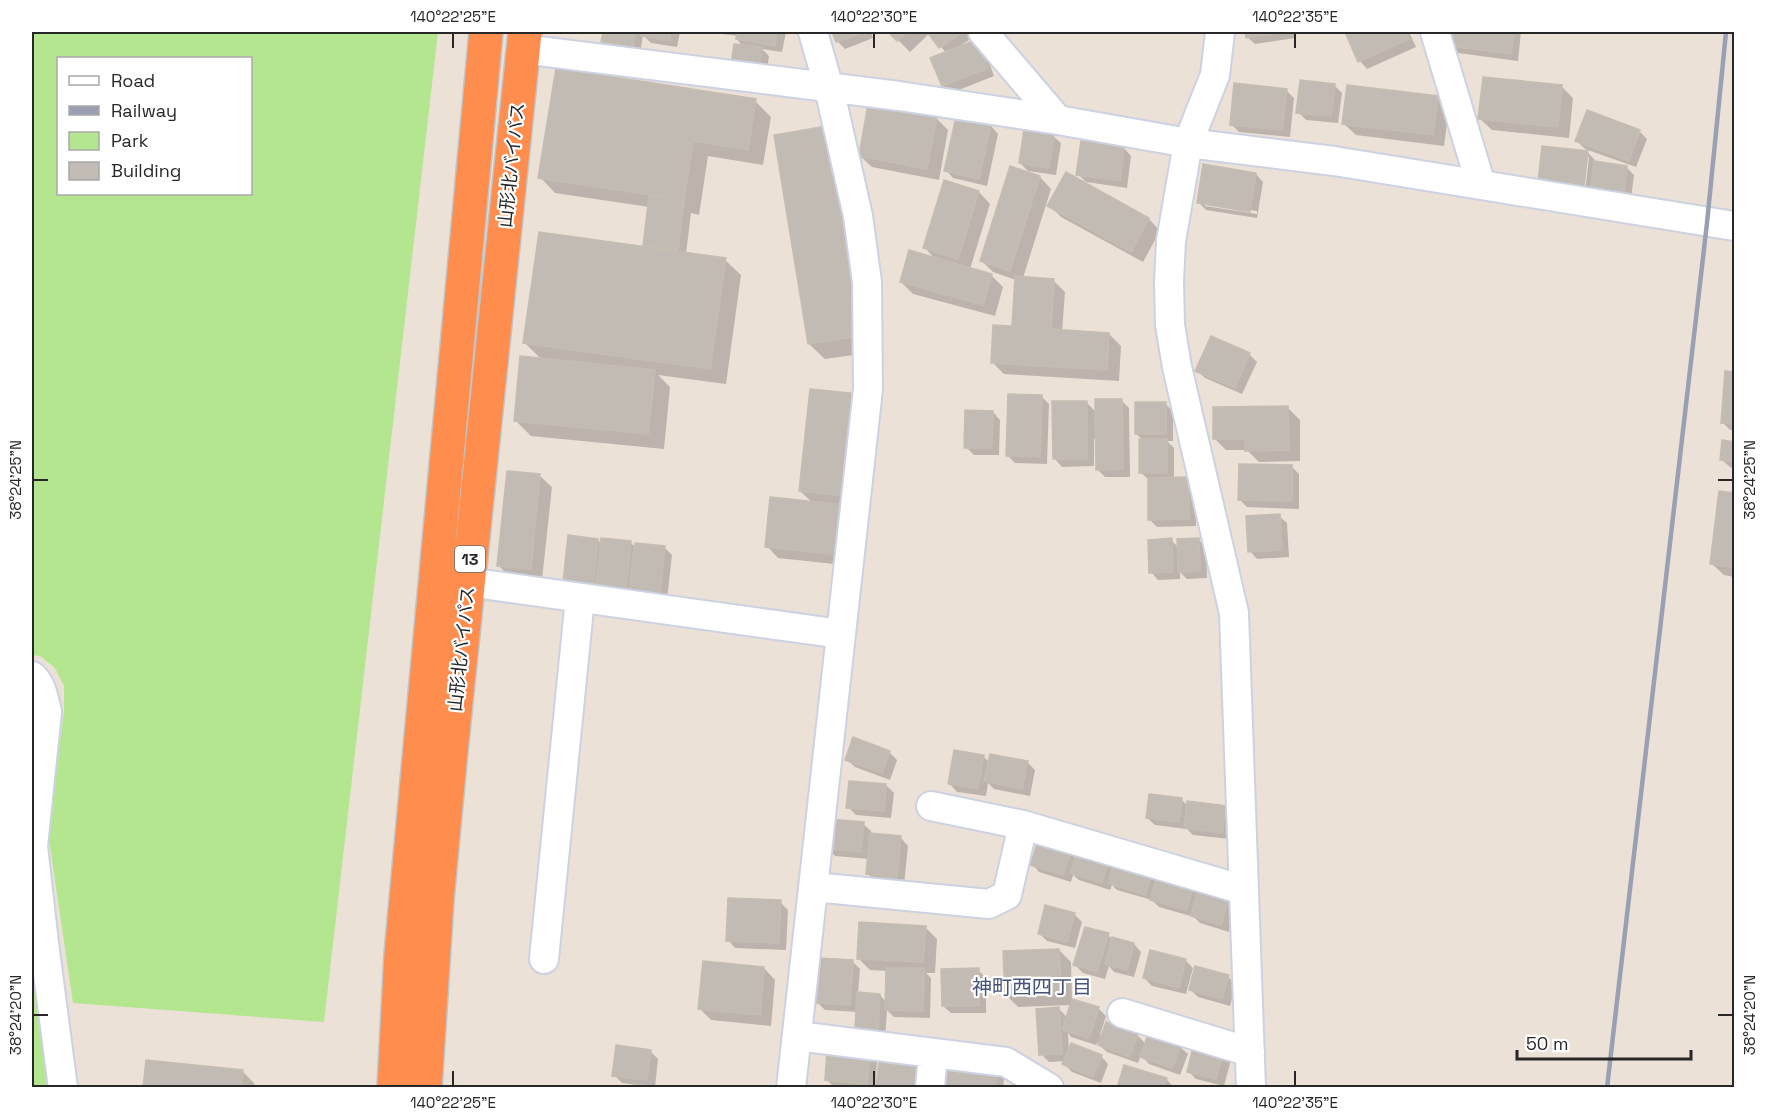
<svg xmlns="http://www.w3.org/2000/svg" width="1766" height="1119" font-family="'Space Grotesk','Noto Sans JP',sans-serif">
<rect width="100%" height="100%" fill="#ebe1d7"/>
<path fill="#b3e68f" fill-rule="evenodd" d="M32 32H438L324 1022 73 1003 48 833 64 711V686L55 668 40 656 32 655ZM58 58H250V194H58Z
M32 950 54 1087 32 1088Z"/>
<path fill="#0003" fill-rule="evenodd" d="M605 32H680L677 47 651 43 643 35 640 54 611 49 603 41Z
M707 32H786L782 52 762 49 769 56 766 76 737 39 738 36Z
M834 32H871L873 38 845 49 837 41Z
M890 32H967L972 38 960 46 984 49 994 76 951 93 943 86 946 53 930 33 910 52Z
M1246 32H1294L1295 38 1255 44 1247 37Z
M1346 32H1409L1416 47 1367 69 1360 61Z
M1453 32H1521L1518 61 1458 53 1451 45Z
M1334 85 1342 93 1338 123 1306 120 1298 112Z
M1561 86 1573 98 1569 138 1492 130 1480 119Z
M1286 90 1294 98 1290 137 1239 132 1231 124Z
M1437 97 1449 109 1444 146 1356 135 1344 124Z
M755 101 771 117 763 165 708 156 699 215 691 213 686 254 725 260 741 275 726 384 658 375 670 387 664 449 531 436 515 420 542 360 525 343 648 249 644 246 649 207 555 193 540 177Z
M936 118 948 130 939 180 872 167 860 156Z
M991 126 998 134 987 186 953 178 946 170Z
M825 128 875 352 825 359 809 344Z
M1639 131 1647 139 1636 167 1585 149 1577 141Z
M1053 136 1061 143 1056 175 1028 171 1020 163Z
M1124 148 1131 156 1127 188 1086 182 1078 174Z
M1588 153 1595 160V163L1626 167 1634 175 1631 199 1600 195 1592 187 1591 194 1585 193 1589 157H1586L1582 193 1547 189Z
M1011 168 1040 177 1051 189 1023 278 1053 280 1065 292 1062 332 1109 334 1121 346 1119 381 1004 374 992 362 1014 327 1016 280 993 272 981 260Z
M1066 174 1149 219 1160 231 1143 262 1061 217 1049 205Z
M1256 174 1263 182 1257 218 1206 210 1198 202ZM1205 203 1257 211V214L1205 206Z
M945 182 979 192 990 204 970 269 991 275 1003 287 995 316 913 294 901 282 936 260 925 248Z
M1249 354 1257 362 1242 394 1205 378 1197 370Z
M1726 373 1734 374V430H1730L1722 422Z
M858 395 853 566 778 558 767 546 813 503 800 491Z
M1041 396 1049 404 1047 464 1015 463 1007 455Z
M1121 400 1129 408 1130 477H1105L1098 470 1097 439H1094V466L1062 467 1055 459 1086 402 1097 413Z
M1165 404 1173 411V441H1167L1174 448V479H1188L1195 486 1196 526 1157 527 1149 519V480L1140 472 1141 438 1136 434Z
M1288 408 1300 420V461L1259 462 1247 450H1226L1214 438Z
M993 412 1000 420 999 455H974L966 447Z
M1724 442 1734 443V468L1730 467 1722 460Z
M1292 467 1299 474V509L1247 507 1240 500Z
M540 476 552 487 542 580 510 577 498 565Z
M1720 493 1734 494V577L1724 575 1712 564Z
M1279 516 1287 523 1289 557 1257 559 1250 551Z
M598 540 602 544 631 543 636 548H665L672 555 667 600 572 589Z
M1171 540 1179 548 1199 540 1206 547 1207 578 1187 579 1180 572V579L1158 580 1151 572Z
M889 752 897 760 890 780 855 767 847 759Z
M983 756 990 763H1028L1035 770 1030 796 994 789 988 783 986 796 957 792 950 784Z
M886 785 894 793 891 818 856 815 848 807Z
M1181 799 1188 806 1225 808 1233 816 1230 839 1193 835 1187 829 1155 825 1147 818Z
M863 824 871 831V835L901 838 908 846 904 885 875 881 868 874 869 859 835 856 827 848Z
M1079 849 1200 888 1237 904 1229 932 1200 923 1194 917 1159 907 1152 900 1117 890 1112 885 1110 890 1079 880 1073 875 1071 882 1039 872 1032 864 1070 853 1076 858Z
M780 902 788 910 786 950 735 948 728 940Z
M1074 914 1082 922 1075 948 1047 941 1039 933Z
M925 927 937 939 935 973H926L931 978 930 1018 894 1017 887 1010 885 1039 858 1012 825 1010 817 1002 852 961 860 969 858 994 880 995 886 1002 887 971 870 970 859 959Z
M1108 935 1113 940 1134 944 1141 952 1134 977 1114 972 1109 966 1105 979 1083 973 1075 965Z
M1059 950 1071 962 1072 1000 1098 1008 1106 1016 1100 1035H1137L1146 1044 1180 1047 1188 1054 1180 1075 1149 1064 1141 1055 1138 1063 1107 1052 1097 1043 1096 1045 1071 1037 1068 1033 1069 1052 1101 1056 1108 1064 1101 1083 1072 1072 1064 1064 1065 1061 1049 1062 1041 1054 1059 1009 1067 1017 1071 1005 1018 1007 1006 995Z
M1185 960 1193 968 1186 994 1152 986 1144 978Z
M764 968 775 980 771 1026 711 1020 699 1008Z
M978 970 986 978V1013H951L943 1006Z
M1228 977 1236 984 1230 1006 1198 997 1191 990Z
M1195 1045 1231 1060 1224 1086 1196 1079 1188 1071Z
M650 1051 658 1059 655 1087 622 1083 614 1075Z
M869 1054 877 1062 875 1088 834 1087 827 1080Z
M242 1071 254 1083V1088H145Z
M997 1071 1004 1079 1003 1088H942Z
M1167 1080 1174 1087 1118 1088Z
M878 1085 929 1088H881Z"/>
<path fill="#c2bbb4" stroke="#c6bdb1" stroke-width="1.5" d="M603 32H635L633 47 601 42Z
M642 32H671L670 41 641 36Z
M737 32H777L775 46 736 39Z
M832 32H864L836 42Z
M888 32H907L897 41Z
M927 32H963L939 48Z
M1245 32H1283L1246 38Z
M1345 32H1406L1409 39 1358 62Z
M1451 32H1514L1511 54 1449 46Z
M976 40 988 68 942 86 930 58Z
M734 44 762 47 759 69 731 65Z
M556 68 756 99 748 150 693 141 684 200 538 178Z
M1483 77 1562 85 1558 127 1478 119Z
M1300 80 1335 84 1331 116 1296 113Z
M1234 83 1287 89 1282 130 1230 125Z
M1347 85 1438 96 1433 135 1342 124Z
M868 104 937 117 927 169 859 156Z
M1587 110 1640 130 1629 161 1575 141Z
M956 117 991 125 979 179 944 171Z
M826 126 860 336 808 344 774 135Z
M1024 130 1054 134 1049 168 1019 163Z
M1081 141 1124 146 1120 181 1076 175Z
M1542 146 1588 151 1584 187 1538 182Z
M1594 161 1627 166 1624 192 1591 188Z
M1203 164 1256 173 1250 212 1197 203Z
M1010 166 1040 176 1010 271 980 261Z
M1066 172 1149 218 1131 252 1047 206Z
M944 180 979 191 958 259 923 248Z
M649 196 684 200 678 250 643 246Z
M539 232 726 258 710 369 523 343Z
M909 250 992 274 983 305 900 282Z
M1015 276 1054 279 1051 329 1109 333 1107 370 991 363 993 325 1012 326Z
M1211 336 1250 353 1235 388 1195 371Z
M520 356 655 370 648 434 514 421Z
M1725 371 1734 372V424L1721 423Z
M810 389 859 394 847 496 799 491Z
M1008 394 1042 395 1040 457 1006 456Z
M1095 399H1122L1123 469 1096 470Z
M1052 401H1087V459H1053Z
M1135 402H1166V434H1135Z
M1288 406 1289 450 1245 451V439H1213V407Z
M965 410 993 411 992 448H964Z
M1139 439H1167V473H1139Z
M1722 440 1734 442V462L1720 460Z
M1239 464 1292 465V501L1238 500Z
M507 471 540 474 531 569 497 566Z
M1188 477 1189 519 1148 520V478Z
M1719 491 1734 493V567L1710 564Z
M770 497 846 505 841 555 765 547Z
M1280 514 1282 550 1248 552 1246 516Z
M568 535 598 539 593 586 563 582Z
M601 538 631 541 626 589 596 585Z
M1172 538 1173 572 1149 573 1148 540Z
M1199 538 1200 571 1178 572 1177 539Z
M635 543 665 546 660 593 629 590Z
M853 737 890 751 882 773 845 760Z
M954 750 984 755 978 789 948 784Z
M990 754 1028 761 1022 789 984 781Z
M849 781 886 784 884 811 846 808Z
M1149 794 1182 798 1179 822 1146 818Z
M1187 801 1226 806 1222 833 1184 828Z
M829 819 864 822 861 852 826 848Z
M870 833 901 836 897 878 866 874Z
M1038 841 1071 851 1063 875 1030 865Z
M1078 848 1110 858 1102 883 1070 873Z
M1116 856 1153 868 1145 895 1108 883Z
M1159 871 1195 882 1186 910 1150 900Z
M1199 886 1230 895 1221 925 1191 916Z
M728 898 781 900 779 943 726 941Z
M1045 905 1075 913 1067 942 1038 934Z
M859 922 926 926 923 962 857 959Z
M1085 927 1109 933 1097 972 1073 965Z
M1112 937 1134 943 1127 970 1105 964Z
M1059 949 1061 994 1005 995 1003 951Z
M1150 950 1186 959 1179 988 1143 978Z
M818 958 853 960 850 1005 816 1003Z
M703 961 764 967 760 1015 698 1009Z
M1195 966 1229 975 1222 999 1189 990Z
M886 968H924L923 1011 885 1010Z
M979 968V1006H942L941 969Z
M857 992 880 994 878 1032 855 1030Z
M1072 999 1099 1007 1089 1038 1062 1030Z
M1059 1007 1062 1054 1039 1055 1036 1009Z
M1106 1022 1138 1034 1130 1057 1098 1045Z
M1148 1034 1181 1045 1172 1068 1140 1057Z
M1071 1043 1102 1055 1093 1077 1062 1064Z
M1194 1043 1224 1051 1216 1079 1187 1072Z
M616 1045 651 1050 647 1080 612 1076Z
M827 1049 870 1053 867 1084 825 1080Z
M880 1054 924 1059 921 1088 876 1086Z
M146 1060 243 1070 241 1088H143Z
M944 1063 997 1069 995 1088H941Z
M1124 1065 1167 1078 1164 1088H1117Z
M634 1084 670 1088H634Z"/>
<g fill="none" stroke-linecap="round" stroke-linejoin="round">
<defs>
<path id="minor" d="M983 32 1058 120
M1220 32 1215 75 1188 143 1171 241 1169 282 1170 325 1177 367 1234 613 1251 1088
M1435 32 1481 185
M523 49 899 96 1058 120 1188 143 1334 161 1734 226
M467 582 841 634
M32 676C42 685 44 699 47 712L33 846 44 943 63 1088
M931 806 1023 825 1244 890
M814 887 989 904 1007 895 1023 825
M544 959 580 598
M1122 1013 1250 1052
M797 1036 1006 1062 1049 1088
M791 1088 868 389 867 282 858 216 829 88 813 32
M930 1088 933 1053"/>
<path id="highway" d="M394 1088 401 955 486 32
M425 1088 437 899 451 750 525 32"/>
</defs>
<use href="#minor" stroke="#ccd2e2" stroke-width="32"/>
<use href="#highway" stroke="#c3c3c3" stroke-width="36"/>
<use href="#minor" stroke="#fff" stroke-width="28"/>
<use href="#highway" stroke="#ff8d4e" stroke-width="33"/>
<path stroke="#9aa0b3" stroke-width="4.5" d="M1607 1088 1707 223 1726 32"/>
</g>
<path fill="none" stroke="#272727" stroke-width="2" d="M453 33V48M874 33V48M1295 33V48M33 480H48M1718 480H1733M33 1015H48M1718 1015H1733M453 1071V1086M874 1071V1086M1295 1071V1086"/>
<g text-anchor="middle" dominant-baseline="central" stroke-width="4.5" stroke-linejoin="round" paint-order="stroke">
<rect fill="#fff" stroke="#686868" stroke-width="1.5" x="455" y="546" width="30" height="26" rx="4.5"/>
<g font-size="16" font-weight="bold" fill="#272727">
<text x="470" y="559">13</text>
</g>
<g font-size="18" fill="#272727" stroke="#fff">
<text transform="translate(511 165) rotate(-84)">山形北バイパス</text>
<text transform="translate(461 649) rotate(-84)">山形北バイパス</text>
</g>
<g font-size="20" fill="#45537a" stroke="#fff">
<text x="1032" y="987">神町西四丁目</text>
</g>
</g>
<rect width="1766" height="1119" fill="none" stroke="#ffffff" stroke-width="66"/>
<rect x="57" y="57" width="195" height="138" fill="#ffffff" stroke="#a9a9a9" stroke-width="1.5"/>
<rect x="69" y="76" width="30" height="9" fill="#ffffff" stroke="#a9a9a9" stroke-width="1.5"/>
<text x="111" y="87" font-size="18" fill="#272727">Road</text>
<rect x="69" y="106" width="30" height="9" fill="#9aa0b3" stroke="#a9a9a9" stroke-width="1.5"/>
<text x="111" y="117" font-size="18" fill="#272727">Railway</text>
<rect x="69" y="132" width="30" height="18" fill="#b3e68f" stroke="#a9a9a9" stroke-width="1.5"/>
<text x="111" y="147" font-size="18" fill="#272727">Park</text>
<rect x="69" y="162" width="30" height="18" fill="#c2bbb4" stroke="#a9a9a9" stroke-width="1.5"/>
<text x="111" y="177" font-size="18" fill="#272727">Building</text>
<path d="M1517 1050v9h174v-9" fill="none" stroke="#272727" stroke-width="3"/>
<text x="1526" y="1050" font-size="18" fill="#272727" stroke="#ffffff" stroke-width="4.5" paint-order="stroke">50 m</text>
<rect x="33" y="33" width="1700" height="1053" fill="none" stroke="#272727" stroke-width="2"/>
<g font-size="15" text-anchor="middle" fill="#272727">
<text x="453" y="22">140°22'25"E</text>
<text x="874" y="22">140°22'30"E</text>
<text x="1295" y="22">140°22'35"E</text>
<text transform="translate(16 480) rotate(-90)" y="5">38°24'25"N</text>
<text transform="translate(1750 480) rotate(-90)" y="5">38°24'25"N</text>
<text transform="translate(16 1015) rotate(-90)" y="5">38°24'20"N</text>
<text transform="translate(1750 1015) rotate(-90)" y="5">38°24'20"N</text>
<text x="453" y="1108">140°22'25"E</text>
<text x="874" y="1108">140°22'30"E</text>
<text x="1295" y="1108">140°22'35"E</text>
</g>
</svg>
